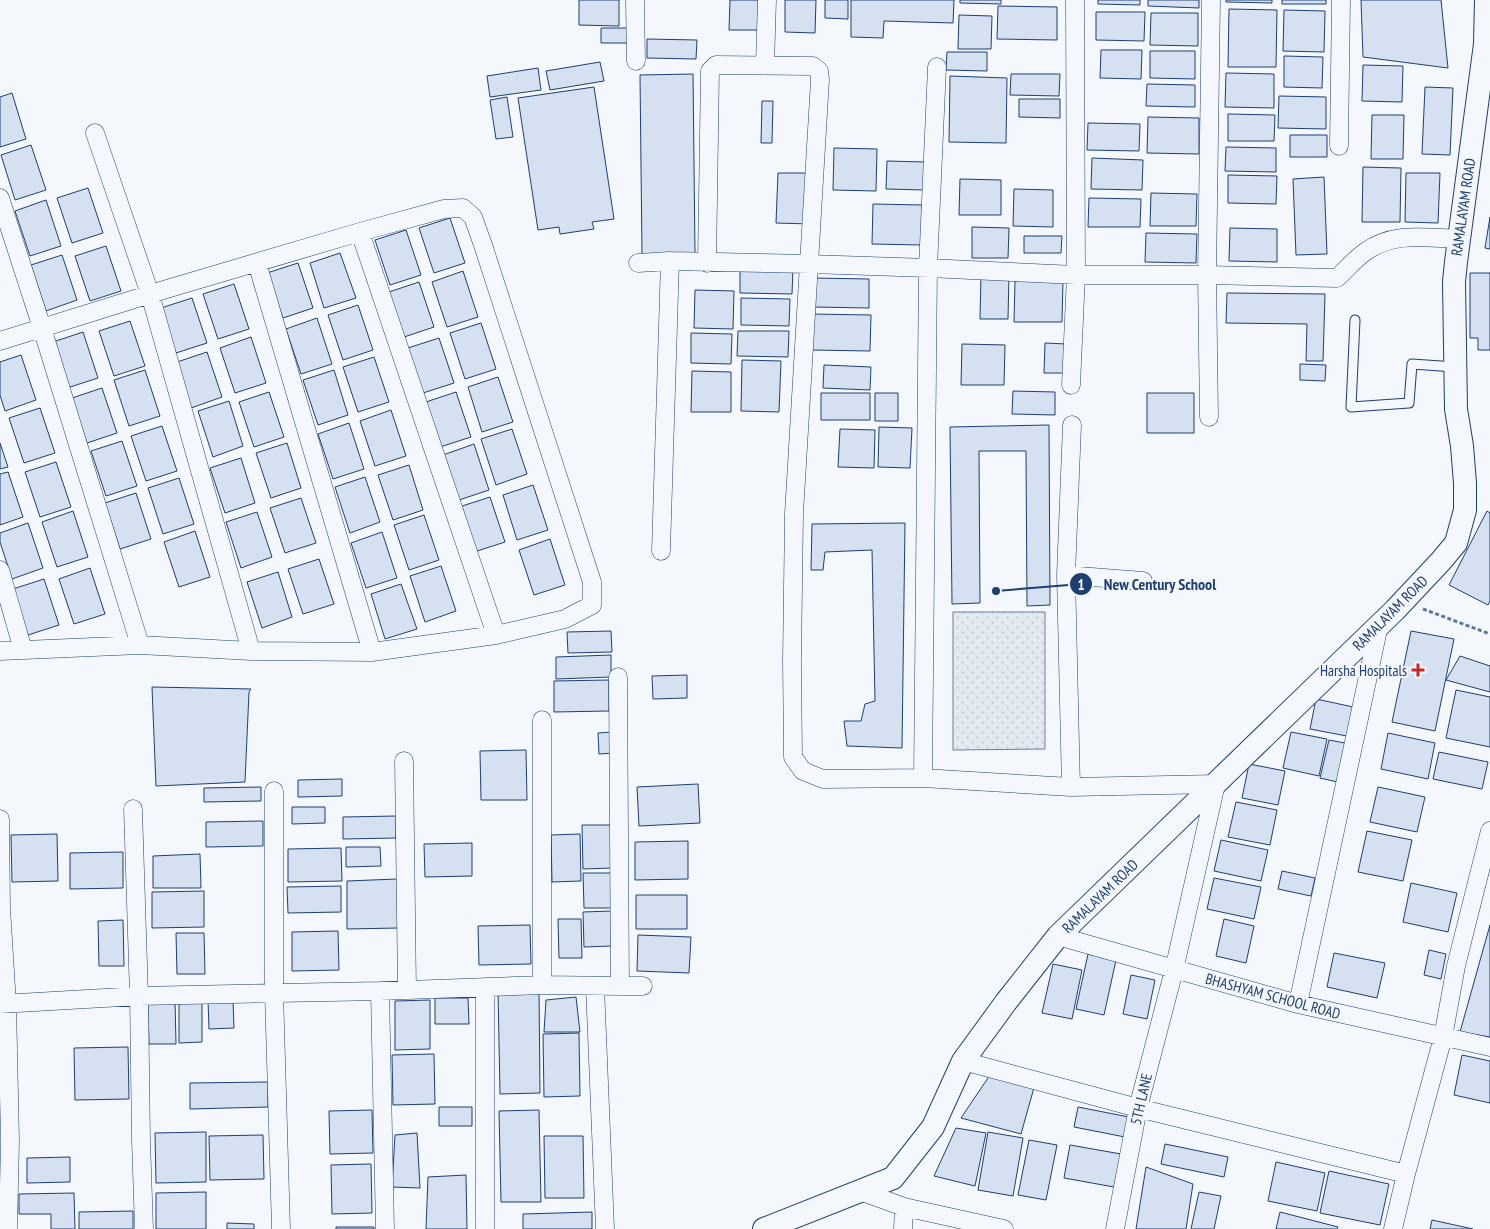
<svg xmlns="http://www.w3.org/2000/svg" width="1490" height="1229" font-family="'PT Sans Narrow',sans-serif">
<defs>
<pattern id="park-dots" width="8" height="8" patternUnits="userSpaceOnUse" patternTransform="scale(1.25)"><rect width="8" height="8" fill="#e3e9f0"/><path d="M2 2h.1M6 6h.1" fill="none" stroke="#c2c9d1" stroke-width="1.8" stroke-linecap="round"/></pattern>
</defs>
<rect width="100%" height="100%" fill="#f4f7fb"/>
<path fill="url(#park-dots)" stroke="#687fa3" d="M953 612H1045V749L953 750Z"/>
<path fill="#d5e0f0" stroke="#1d3f73" d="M579 0H619V26L579 25Z
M730 0H759V30H729Z
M785 0H816L815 33 785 32Z
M825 0H848V19L825 18Z
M851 0H954L953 23 884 21 883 38 851 37Z
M960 0H1001V4L960 3Z
M1098 0H1140V5L1098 4Z
M1148 0H1199V8L1148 6Z
M1226 0H1272V3L1226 2Z
M1282 0H1326V4H1282Z
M1361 0H1441L1448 68 1363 57Z
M998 6 1057 7V40L997 39Z
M1229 9 1277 10 1276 67H1228Z
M1284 10 1325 11 1324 52 1283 51Z
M1096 12H1145L1144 41 1096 40Z
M1151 13H1198V46L1150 45Z
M959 15 992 16 991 49H958Z
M601 28H631L630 43H601Z
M647 39 697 40 696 59 647 58Z
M1101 50H1142L1141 79 1100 78Z
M1150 51H1195V79L1150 78Z
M947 52H987V71L946 70Z
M1284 56 1323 57 1322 88 1284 87Z
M600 62 604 81 550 90 546 71Z
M1363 65 1403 66 1402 102 1362 101Z
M538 68 541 90 490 97 487 76Z
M1226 73 1274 74V108L1225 107Z
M693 74 695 253 642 254 640 75Z
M1011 74H1060L1059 96 1010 95Z
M950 76 1007 78 1006 143 949 142Z
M1147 84 1195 85V107L1146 106Z
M594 87 614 219 592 222 594 229 560 234 559 227 538 230 518 98Z
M1425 87 1453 88 1450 155 1422 154Z
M12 93 26 139 0 147V97Z
M1279 96 1326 97V129L1278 128Z
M507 97 513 137 496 139 490 100Z
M1019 99H1060V118L1019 117Z
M762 101H773L772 143H761Z
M1228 114 1275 115 1274 141H1228Z
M1372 115H1404L1403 159H1371Z
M1148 117 1199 118V154L1147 153Z
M1088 123 1140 124 1139 151 1087 150Z
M1290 135H1327V157H1290Z
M31 145 46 190 15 200 1 155Z
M1226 147 1276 148V172L1225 171Z
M834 148 877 149 876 191 833 190Z
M1092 158 1143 160 1142 190 1091 189Z
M887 161 925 162 924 190 886 189Z
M1363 167 1401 168 1400 222H1362Z
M778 173H811L810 224 776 223Z
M1406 173H1440L1438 223 1405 222Z
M1228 175 1277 176 1276 204 1228 203Z
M1324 177 1327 254 1296 255 1293 179Z
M960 179 1001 180V215H959Z
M88 188 103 233 72 243 57 198Z
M1014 189 1053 190V227L1013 226Z
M1151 193 1197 194 1196 226H1150Z
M1089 198 1141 199 1140 227H1088Z
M46 200 61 246 30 256 15 211Z
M873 204 922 205 921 245 872 244Z
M1490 217V249L1485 248Z
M450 218 465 263 434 273 419 228Z
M972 227 1009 228 1008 258H972Z
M1230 228 1277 229V262L1229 261Z
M406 230 421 275 390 285 375 240Z
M1146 233 1197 234 1196 263 1145 262Z
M1024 236H1062L1061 253H1024Z
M106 246 121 291 90 301 75 256Z
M340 253 356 298 324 308 310 263Z
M62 255 77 300 46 311 31 265Z
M298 263 313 308 283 318 267 273Z
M740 267 793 268 792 294 740 293Z
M463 271 478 317 447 327 432 282Z
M1470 273H1490V350H1478V338H1470Z
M981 274H1009L1008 319H980Z
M814 278 869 279V308L814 307Z
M1015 281H1063L1062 322H1014Z
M419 282 434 327 404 337 389 292Z
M234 284 249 329 218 339 203 294Z
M695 290 734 291 733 329 694 328Z
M1227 293 1325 294 1323 361H1306L1307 324 1226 323Z
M192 298 207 343 176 353 161 308Z
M741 298 790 299 789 326 741 325Z
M358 305 373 350 343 360 328 315Z
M812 314 871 315 870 351 812 350Z
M317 318 332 364 301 374 286 329Z
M130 321 145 366 114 376 99 331Z
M481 323 496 369 465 379 450 333Z
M738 331H789L788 357 737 356Z
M83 332 98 378 67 388 53 342Z
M691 333 732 334 731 364 691 363Z
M251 337 266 383 235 393 220 348Z
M439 338 454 383 423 393 408 348Z
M1045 343 1067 344 1066 373H1044Z
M962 344 1005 345 1004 385H961Z
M207 352 222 397 191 408 177 362Z
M21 355 36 400 5 411 0 395V362Z
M374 357 389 402 358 412 343 367Z
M742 360 781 361 779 412 741 411Z
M1300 364 1326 365 1325 381 1300 380Z
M824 365 871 367 870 390 823 388Z
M145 370 160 416 129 426 114 380Z
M334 370 348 415 318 425 303 380Z
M692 371 731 372V412H691Z
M498 377 513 422 482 432 468 387Z
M102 388 117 433 87 443 72 398Z
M1013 391 1055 392V415L1012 414Z
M269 392 284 437 254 447 239 402Z
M456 392 471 437 440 447 426 402Z
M821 393H870V420H821Z
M875 393H898V421H875Z
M1147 393H1194V433H1147Z
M229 401 243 446 213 457 198 411Z
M40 408 55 453 24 463 9 418Z
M391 410 406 456 375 466 360 421Z
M349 423 364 469 333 479 318 434Z
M1049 425 1050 605 1027 606 1026 451H979L980 603 952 604 950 427Z
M162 426 177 471 146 481 131 436Z
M879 427 912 428 910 468 878 467Z
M512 429 527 474 496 485 481 439Z
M840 429 875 430 874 468 838 467Z
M122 441 137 486 106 496 91 451Z
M0 443 8 467 0 469Z
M287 443 301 488 271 498 256 453Z
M474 444 489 490 459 500 443 455Z
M241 458 255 503 225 513 210 468Z
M56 462 71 507 40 517 25 472Z
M409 465 423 510 393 520 378 475Z
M8 472 23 517 0 525V474Z
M365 477 380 522 350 533 335 487Z
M179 478 194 524 163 534 148 488Z
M533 485 548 530 517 540 503 495Z
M136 493 151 539 120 549 105 503Z
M490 497 505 542 474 552 459 507Z
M301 498 316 543 285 553 270 508Z
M73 511 88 557 57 567 42 522Z
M1487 511 1490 513V601L1488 605 1449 585Z
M257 512 272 557 241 568 226 522Z
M424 515 439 560 409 570 394 525Z
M28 523 43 568 12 579 0 542V533Z
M905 523 902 748 847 746 844 721H861L865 704 875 701 872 550 825 552 823 570H811L812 524Z
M195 531 210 577 179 587 164 542Z
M382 532 397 578 366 588 351 543Z
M550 539 565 585 534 595 519 550Z
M319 559 334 604 303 614 288 569Z
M441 566 456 611 425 622 410 576Z
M90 568 105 614 74 624 59 579Z
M278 572 292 617 262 628 247 582Z
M44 579 59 625 28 635 13 589Z
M401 584 417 629 385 639 371 594Z
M611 631 612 652 568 653 567 632Z
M1411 631 1454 639 1435 731 1392 722Z
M611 655V677L556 679V657Z
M1460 656 1490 666V692L1446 680Z
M687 675V698L653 699 652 676Z
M609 680V711L554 712V681Z
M152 687 251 689 249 692 245 782 156 786Z
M1456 690 1490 697V747L1446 738Z
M1316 699 1358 708 1352 737 1310 729Z
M613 732 614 753 599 754 598 733Z
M1291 732 1327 739 1319 776 1283 768Z
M1388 733 1435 743 1428 779 1381 769Z
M1329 740 1350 744 1342 783 1320 778Z
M526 750 527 800H481L480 751Z
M1439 752 1488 762 1482 789 1433 779Z
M1249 764 1285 771 1278 805 1242 798Z
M342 779V796L298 797V780Z
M698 784 700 823 639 826 637 787Z
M261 787V801L204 802V788Z
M1378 787 1425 797 1417 832 1370 822Z
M1236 802 1277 810 1270 845 1228 837Z
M292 807H325V823L292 824Z
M396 816V838L343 839V817Z
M263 821V846L206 847V822Z
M582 825H611L612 868 583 869Z
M1367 831 1412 840 1403 881 1358 872Z
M57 834 58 881 12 882 11 835Z
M580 834 581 881 552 882 551 835Z
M1221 840 1268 850 1261 881 1214 871Z
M688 841V879L635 880V842Z
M472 843V876L425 877 424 844Z
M346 847H380L381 866 346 867Z
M341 848 342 881 288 882V849Z
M123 852V888L70 889V853Z
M200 854 201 888H153V856Z
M1282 871 1315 878 1311 896 1278 889Z
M583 873H611L612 908H584Z
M1214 878 1261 887 1254 919 1207 909Z
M397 879 398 928 347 929V881Z
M1411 883 1457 893 1448 932 1403 922Z
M341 886V912L288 913 287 887Z
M204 891V927L152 928V892Z
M636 895H687V929H636Z
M611 911V946L584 947 583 912Z
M558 919H581L582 958H559Z
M1224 919 1254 926 1246 963 1216 956Z
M123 920 124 966H99L98 921Z
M530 925 531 964 479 965 478 926Z
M1490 925V1037L1460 1032Z
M338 931 339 970 292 971V932Z
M176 933H204L205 974H177Z
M638 935 691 937 689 973 637 971Z
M1429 950 1446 954 1441 979 1424 975Z
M1334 953 1385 963 1377 998 1327 987Z
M1088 954 1116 960 1104 1015 1076 1009Z
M1053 964 1082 970 1072 1019 1042 1013Z
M1131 975 1155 980 1147 1019 1123 1014Z
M539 989 540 1093 500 1094 498 990Z
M576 997 580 1032H544L546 1000Z
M435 998H468L469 1024H435Z
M175 1000 176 1044H149L148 1001Z
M208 1000H233L234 1028 209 1029Z
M430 1000V1049L395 1050V1001Z
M179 1001H202V1042L179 1043Z
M579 1033 580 1096 544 1097 543 1034Z
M128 1047 129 1099 75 1100 74 1048Z
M434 1054 435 1104 393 1105 392 1055Z
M1462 1055 1490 1061V1103L1454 1095Z
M992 1072 1035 1084 1021 1134 961 1118Z
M268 1082V1107L190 1109V1083Z
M439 1107H472V1126H439Z
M1078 1107 1129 1117 1125 1137 1074 1127Z
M372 1110 373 1153 330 1154 329 1111Z
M539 1110 541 1202H501L499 1111Z
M956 1128 986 1133 975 1186 934 1176Z
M206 1132V1182L156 1183 155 1133Z
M988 1132 1023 1138 1013 1196 978 1190Z
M417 1133 420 1188 392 1187 395 1135Z
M263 1135 264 1179 210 1180 209 1136Z
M544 1136H583L584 1198H545Z
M1029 1140 1057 1145 1046 1200 1018 1195Z
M1165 1144 1228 1157 1224 1177 1161 1164Z
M1070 1145 1121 1154 1114 1187 1064 1178Z
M70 1157V1182L27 1183V1158Z
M1276 1162 1325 1173 1317 1211 1268 1201Z
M371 1164 372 1213 332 1214 331 1165Z
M1146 1167 1193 1184 1186 1229H1136Z
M1329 1171 1389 1184 1380 1225 1320 1213Z
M466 1175 467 1229H426L428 1177Z
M206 1192V1229H156V1193Z
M1199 1192 1221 1196 1214 1229H1191Z
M74 1193 75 1229H51V1214H19V1194Z
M133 1211V1229H79V1212Z
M592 1212V1229H523V1214Z
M1280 1212 1338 1227 1337 1229H1276Z
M1432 1220 1473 1229H1430Z
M227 1223 254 1224V1229H227Z
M336 1227H374V1229H336Z"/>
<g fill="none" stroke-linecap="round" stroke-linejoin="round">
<defs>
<path id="service" d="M1355 320 1351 407 1409 403 1412 364 1455 367"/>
<path id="minor" d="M635 0 636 61
M765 65 767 0
M95 133 150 294 251 651
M1339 146 1341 0
M0 198 42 328 140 645
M360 232 496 635
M257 263 372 652
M638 263 670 261 810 264 928 268 1076 275H1207L1337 278C1346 270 1355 259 1365 252 1394 231 1426 238 1459 239
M707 263 710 71 716 65 813 66 819 71 820 80 794 514 792 660 793 757 803 771 823 779 923 778 1071 787 1216 784 1174 970 1138 1108 1115 1229
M0 341 170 288 360 232 444 209 463 208 473 217 483 245 592 582V605L565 619 496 635 372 652 251 651 140 645 0 651
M1071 385 1076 275 1075 0
M1209 417 1207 275 1211 0
M661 551 670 261
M0 570 23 650
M1066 575 1143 581
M404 761 407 989
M923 778 928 268 937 67
M1071 787 1066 575 1072 425
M274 791V992L281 1229
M133 809 139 996 141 1140 144 1229
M0 819 1 908 7 1004 10 1141 8 1229
M1058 936 1298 1004 1490 1047
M542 985V720
M595 986 605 1229
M620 986H643
M485 987V1229
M380 991 385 1229
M0 1004 139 996 380 991 542 985 620 986 618 677
M1298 1004 1379 625
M963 1061 1138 1108 1406 1174
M860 1191 904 1207 1004 1229
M903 1229 904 1207
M1393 1229 1406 1174 1443 1037 1456 966 1490 831"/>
<path id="tertiary" d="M764 1229 893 1178 933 1127 963 1061 1006 1002 1058 936 1395 610 1441 561 1456 543 1465 510V483L1462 446 1456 409 1454 282 1456 262 1485 44 1486 0"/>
</defs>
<use href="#service" stroke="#1d3f73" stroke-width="11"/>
<use href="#minor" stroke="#1d3f73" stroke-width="19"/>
<use href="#tertiary" stroke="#1d3f73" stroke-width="24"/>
<path stroke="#5e769c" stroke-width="3" stroke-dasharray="4 2.5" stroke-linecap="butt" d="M1423 609 1490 634"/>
<use href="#service" stroke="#f4f7fb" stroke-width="9"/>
<use href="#minor" stroke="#f4f7fb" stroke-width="18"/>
<use href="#tertiary" stroke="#f4f7fb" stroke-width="22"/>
</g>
<path fill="#c62828" stroke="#f4f7fb" stroke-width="2" d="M1415.5 662.5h5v5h5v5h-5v5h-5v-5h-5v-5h5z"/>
<g text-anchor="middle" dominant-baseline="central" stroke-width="4" stroke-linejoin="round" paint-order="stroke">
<g font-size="15" fill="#1d3f73" stroke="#f4f7fb">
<text transform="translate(1463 207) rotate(-82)">RAMALAYAM ROAD</text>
<text transform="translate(1390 613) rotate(-45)">RAMALAYAM ROAD</text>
<text transform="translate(1100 896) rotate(-44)">RAMALAYAM ROAD</text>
<text transform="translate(1273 996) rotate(15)">BHASHYAM SCHOOL ROAD</text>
<text transform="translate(1141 1099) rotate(-77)">5TH LANE</text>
</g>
<g font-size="15" fill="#1d3f73" stroke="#f4f7fb" text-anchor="end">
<text x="1407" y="670">Harsha Hospitals</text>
</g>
</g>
<path fill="none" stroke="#1d3f73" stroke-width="2" d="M996 591L1081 584"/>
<g fill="#1d3f73" stroke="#f4f7fb" stroke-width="2">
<circle cx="996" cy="591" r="5"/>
<circle cx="1081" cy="584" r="12"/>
</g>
<g font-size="15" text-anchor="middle" font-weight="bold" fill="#fff">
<text x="1081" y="590">1</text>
</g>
<g font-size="16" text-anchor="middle" font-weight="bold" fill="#1d3f73" stroke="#f4f7fb" stroke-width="4" stroke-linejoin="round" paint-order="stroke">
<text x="1160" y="590">New Century School</text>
</g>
</svg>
